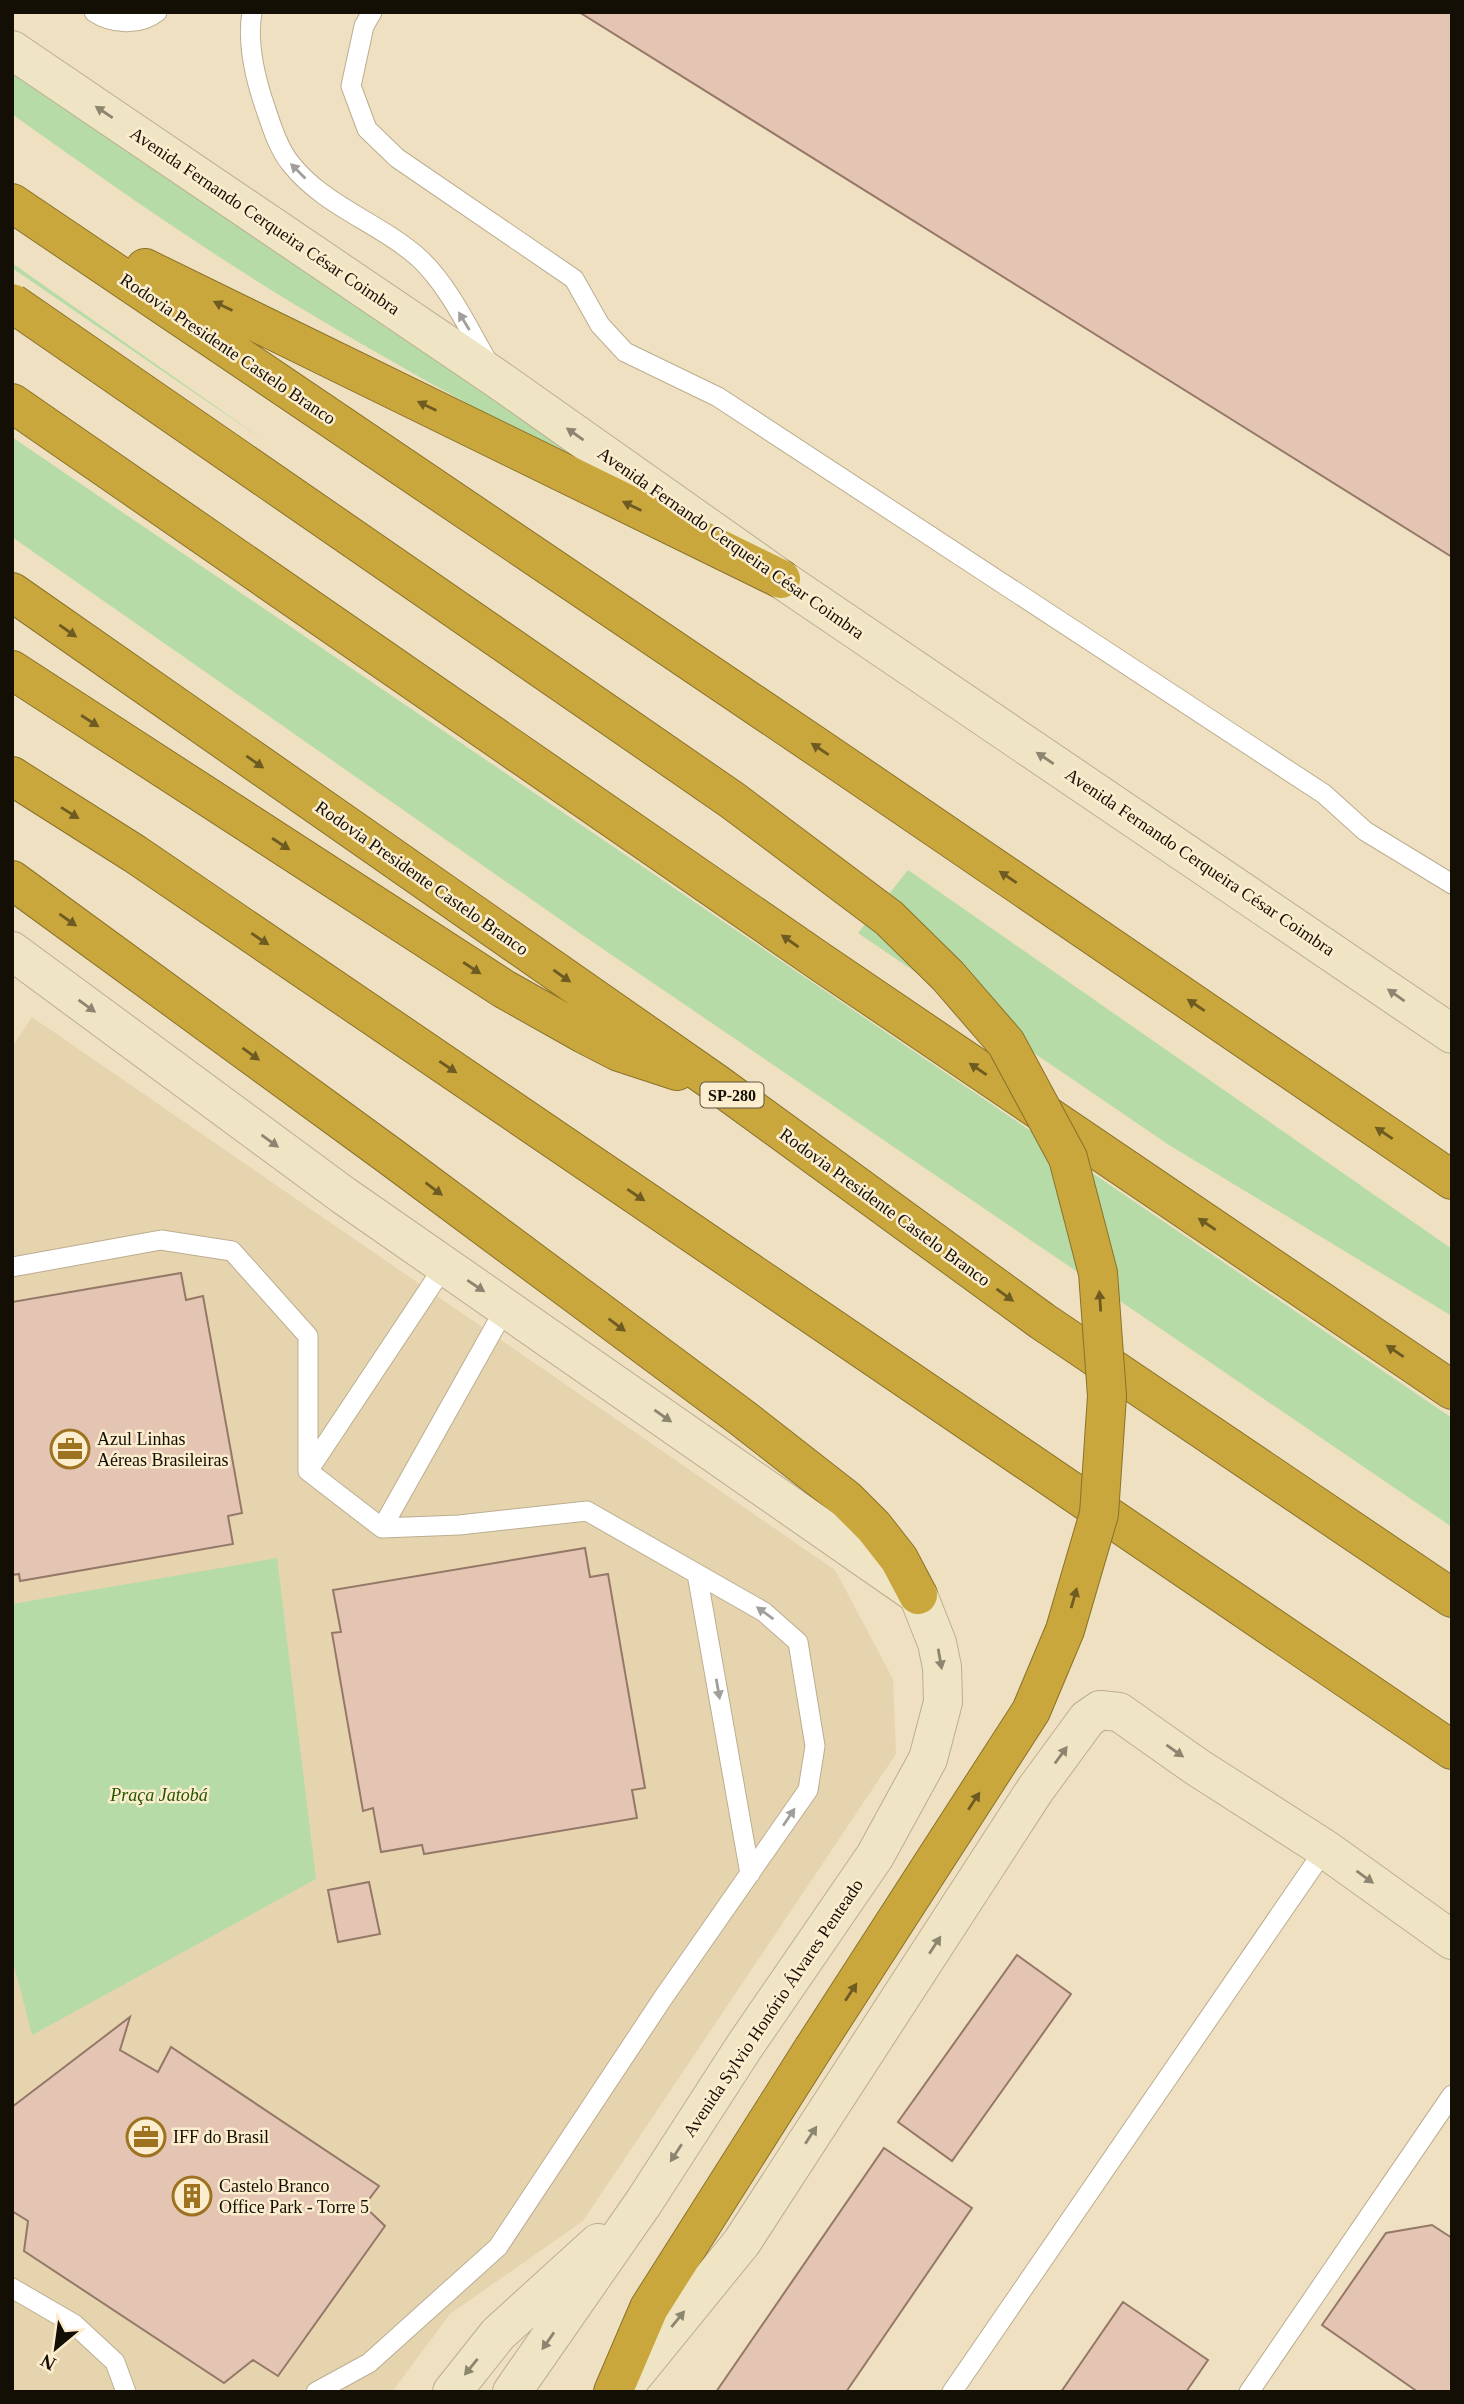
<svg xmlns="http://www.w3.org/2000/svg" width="1464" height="2404" font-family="'Times New Roman',serif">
<rect width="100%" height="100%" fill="#efe0c1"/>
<path fill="#e6d4af" d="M32 1017 835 1570 893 1679 896 1754 583 2221 450 2314 392 2392H12V1047Z"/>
<path fill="#b6dba7" d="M12 65 650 500C528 437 406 372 289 301 194 243 103 179 12 114Z
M12 263 269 444 12 268Z
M12 437 1452 1418V1527L581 934 12 537Z
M908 870 1452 1249V1316L1169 1145 858 933Z
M277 1558 316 1879 32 2035 12 1957V1604Z"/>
<path fill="#e4c5b3" stroke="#957868" stroke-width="2" d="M579 12H1452V557Z
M181 1273 186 1300 203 1296 242 1513 228 1516 233 1544 20 1581 19 1574 12 1575V1302Z
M585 1548 590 1577 608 1574 645 1788 632 1790 637 1818 424 1854 422 1845 381 1852 373 1808 363 1811 332 1633 341 1632 333 1590Z
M369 1882 380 1934 338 1942 328 1890Z
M1017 1955 1071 1994 952 2161 898 2122Z
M130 2017 120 2050 158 2072 171 2047 379 2186 364 2206 385 2226 278 2376 253 2360 224 2383 24 2251 28 2221 12 2211V2107Z
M884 2148 972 2208 846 2392H716Z
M1432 2225 1452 2238V2392H1418L1322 2325 1386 2233Z
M1123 2302 1208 2360 1186 2392H1061Z"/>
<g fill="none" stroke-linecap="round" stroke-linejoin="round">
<defs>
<path id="lane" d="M94 12C112 24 140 26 157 12
M252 12C247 41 254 73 263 101 270 121 277 147 291 164 324 206 380 223 419 258 449 286 468 328 489 364
M372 12 364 26 351 86 367 129 397 158 574 279 600 325 625 352 718 397 1324 794 1365 831 1452 884
M12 1267 161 1240 232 1251 308 1336V1471L382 1528 459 1525 587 1511 764 1612 798 1642 815 1746 808 1790 663 1998 498 2247 369 2363 316 2392
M308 1471 445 1265
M382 1528 506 1307
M697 1574 750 1874
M12 2288 74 2324 115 2362 126 2392
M952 2392 1325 1849
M1249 2392 1452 2095"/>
<path id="secondary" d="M12 50 499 380 781 579 1452 1034
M12 951 343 1195 918 1595 937 1643 942 1667 943 1702 928 1759 875 1856 744 2047 644 2202 512 2392
M452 2392 498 2334 598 2243
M620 2392 742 2242 1035 1790 1087 1719 1100 1710 1119 1712 1197 1767 1325 1849 1452 1940"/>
<path id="highway" d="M12 203 832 757 1452 1180
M145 268 781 579
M12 403 819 961 1452 1390
M12 592 717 1084 1042 1321 1452 1598
M12 670 504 989 584 1034 619 1052 677 1071
M12 776 135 854 1452 1750
M12 880 390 1156 741 1417 846 1499 874 1527 899 1559 918 1595
M613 2392 649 2308 813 2049"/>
</defs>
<use href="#lane" stroke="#bcad90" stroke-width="21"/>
<use href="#secondary" stroke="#bcad90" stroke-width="40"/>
<use href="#highway" stroke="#8a7229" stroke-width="40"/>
<use href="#lane" stroke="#fff" stroke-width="19"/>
<use href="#secondary" stroke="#efe5c5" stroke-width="38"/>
<use href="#highway" stroke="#c9a73d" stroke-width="38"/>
<defs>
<path id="highway-bridge" d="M12 303 732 800 889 918 948 976 1006 1043 1068 1158 1098 1273 1107 1396 1099 1514 1065 1630 1031 1711 813 2049"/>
</defs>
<use href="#highway-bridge" stroke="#8a7229" stroke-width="40" stroke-linecap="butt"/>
<use href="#highway-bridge" stroke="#c9a73d" stroke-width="38"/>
</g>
<defs><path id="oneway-solid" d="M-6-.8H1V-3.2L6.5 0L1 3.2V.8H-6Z" transform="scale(1.75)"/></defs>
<g fill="#8c856f">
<use href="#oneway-solid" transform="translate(104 112) rotate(-146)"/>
<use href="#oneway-solid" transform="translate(575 434) rotate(-145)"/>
<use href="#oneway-solid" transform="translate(1045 758) rotate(-146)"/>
<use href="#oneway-solid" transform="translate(1396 995) rotate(-145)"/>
<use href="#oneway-solid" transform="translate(87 1006) rotate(36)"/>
<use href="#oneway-solid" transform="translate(270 1141) rotate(36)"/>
<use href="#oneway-solid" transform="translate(476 1286) rotate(34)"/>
<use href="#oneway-solid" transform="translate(663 1416) rotate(35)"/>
<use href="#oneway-solid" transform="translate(940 1659) rotate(80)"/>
<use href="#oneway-solid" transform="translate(1175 1751) rotate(35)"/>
<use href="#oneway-solid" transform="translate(1061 1755) rotate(-54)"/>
<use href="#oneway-solid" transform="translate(1365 1877) rotate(36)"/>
<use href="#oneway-solid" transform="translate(935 1945) rotate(-57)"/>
<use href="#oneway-solid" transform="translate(811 2135) rotate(-57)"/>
<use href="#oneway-solid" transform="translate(676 2153) rotate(123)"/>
<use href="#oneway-solid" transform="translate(678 2319) rotate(-51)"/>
<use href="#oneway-solid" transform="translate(548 2341) rotate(125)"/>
<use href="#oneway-solid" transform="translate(471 2367) rotate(129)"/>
</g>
<g fill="#a19f9b">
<use href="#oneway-solid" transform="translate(298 171) rotate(-135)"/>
<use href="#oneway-solid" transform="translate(464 321) rotate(-121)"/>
<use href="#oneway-solid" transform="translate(765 1613) rotate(-144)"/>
<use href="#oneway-solid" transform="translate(718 1689) rotate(80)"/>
<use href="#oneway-solid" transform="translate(789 1817) rotate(-56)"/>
</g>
<g fill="#6e5b21">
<use href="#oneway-solid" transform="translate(223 306) rotate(-154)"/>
<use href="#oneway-solid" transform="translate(427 406) rotate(-154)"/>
<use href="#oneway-solid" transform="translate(632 506) rotate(-154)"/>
<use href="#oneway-solid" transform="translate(68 631) rotate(35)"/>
<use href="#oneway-solid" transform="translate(90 721) rotate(33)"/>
<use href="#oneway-solid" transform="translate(820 749) rotate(-146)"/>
<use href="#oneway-solid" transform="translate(255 762) rotate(35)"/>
<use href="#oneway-solid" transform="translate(70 813) rotate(32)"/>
<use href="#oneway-solid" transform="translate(281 844) rotate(33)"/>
<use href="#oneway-solid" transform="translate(1008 877) rotate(-146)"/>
<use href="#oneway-solid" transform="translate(68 920) rotate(35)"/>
<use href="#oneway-solid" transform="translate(260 939) rotate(34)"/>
<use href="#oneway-solid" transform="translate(790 941) rotate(-145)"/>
<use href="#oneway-solid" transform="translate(472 968) rotate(33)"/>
<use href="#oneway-solid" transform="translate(562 976) rotate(35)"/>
<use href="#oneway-solid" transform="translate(1196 1005) rotate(-146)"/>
<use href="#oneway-solid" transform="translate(251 1054) rotate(36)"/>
<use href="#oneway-solid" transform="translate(448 1067) rotate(34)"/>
<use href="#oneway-solid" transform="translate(978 1069) rotate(-146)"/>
<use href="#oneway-solid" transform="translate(1384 1133) rotate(-146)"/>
<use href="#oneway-solid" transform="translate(434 1189) rotate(37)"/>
<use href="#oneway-solid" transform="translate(636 1195) rotate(34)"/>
<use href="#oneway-solid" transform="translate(1207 1224) rotate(-146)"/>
<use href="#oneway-solid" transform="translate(1005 1295) rotate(36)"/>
<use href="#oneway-solid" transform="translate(1100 1301) rotate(-94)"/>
<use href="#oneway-solid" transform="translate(617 1325) rotate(37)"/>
<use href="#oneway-solid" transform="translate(1395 1351) rotate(-146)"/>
<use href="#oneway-solid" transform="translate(1074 1598) rotate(-74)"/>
<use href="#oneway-solid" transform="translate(974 1801) rotate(-57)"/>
<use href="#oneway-solid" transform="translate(851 1992) rotate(-57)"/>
</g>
<defs>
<symbol id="office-ring" viewBox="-11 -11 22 22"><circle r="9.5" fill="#fcedce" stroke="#9d7321" stroke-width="1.5"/><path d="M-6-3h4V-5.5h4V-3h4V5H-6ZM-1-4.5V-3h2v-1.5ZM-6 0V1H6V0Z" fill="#9d7321"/></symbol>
<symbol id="building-ring" viewBox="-11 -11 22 22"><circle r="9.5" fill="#fcedce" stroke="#9d7321" stroke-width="1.5"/><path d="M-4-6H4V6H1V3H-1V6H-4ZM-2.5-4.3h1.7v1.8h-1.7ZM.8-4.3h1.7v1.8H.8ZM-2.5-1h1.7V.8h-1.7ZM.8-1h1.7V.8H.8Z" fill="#9d7321"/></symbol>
</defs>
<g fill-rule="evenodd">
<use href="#office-ring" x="48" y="1427" width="44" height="44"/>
<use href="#office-ring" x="124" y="2115" width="44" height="44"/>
<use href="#building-ring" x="170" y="2174" width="44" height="44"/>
</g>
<g text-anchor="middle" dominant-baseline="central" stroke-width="5" stroke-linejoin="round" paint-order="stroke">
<rect fill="#fcedce" stroke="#5a5241" stroke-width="2" x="700.5" y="1082.5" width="63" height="25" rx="5"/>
<g font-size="16" font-weight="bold" fill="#140f05">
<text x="732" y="1095">SP-280</text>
</g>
<g font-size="18" fill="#140f05" stroke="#fcedce">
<text transform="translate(265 221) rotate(34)">Avenida Fernando Cerqueira César Coimbra</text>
<text transform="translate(228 349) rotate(34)">Rodovia Presidente Castelo Branco</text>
<text transform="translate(731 543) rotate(35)">Avenida Fernando Cerqueira César Coimbra</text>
<text transform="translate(1200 862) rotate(34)">Avenida Fernando Cerqueira César Coimbra</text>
<text transform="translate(422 878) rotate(35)">Rodovia Presidente Castelo Branco</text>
<text transform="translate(885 1207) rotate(36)">Rodovia Presidente Castelo Branco</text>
<text transform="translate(773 2008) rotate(-56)">Avenida Sylvio Honório Álvares Penteado</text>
</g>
<g font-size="18" fill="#140f05" stroke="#fcedce" text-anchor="start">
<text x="97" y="1439">Azul Linhas<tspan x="97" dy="21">Aéreas Brasileiras</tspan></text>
<text x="173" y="2137">IFF do Brasil</text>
<text x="219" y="2186">Castelo Branco<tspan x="219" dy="21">Office Park - Torre 5</tspan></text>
</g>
<g font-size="18" font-style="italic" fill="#245600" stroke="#fcedce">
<text x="159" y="1795">Praça Jatobá</text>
</g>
</g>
<rect width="1464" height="2404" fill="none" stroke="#140f05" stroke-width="28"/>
<g transform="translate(56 2348) rotate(209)" stroke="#fcedce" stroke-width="5" paint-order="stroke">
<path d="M0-5L12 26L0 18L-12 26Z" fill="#140f05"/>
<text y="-10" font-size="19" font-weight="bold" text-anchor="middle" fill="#140f05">N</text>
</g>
</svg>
